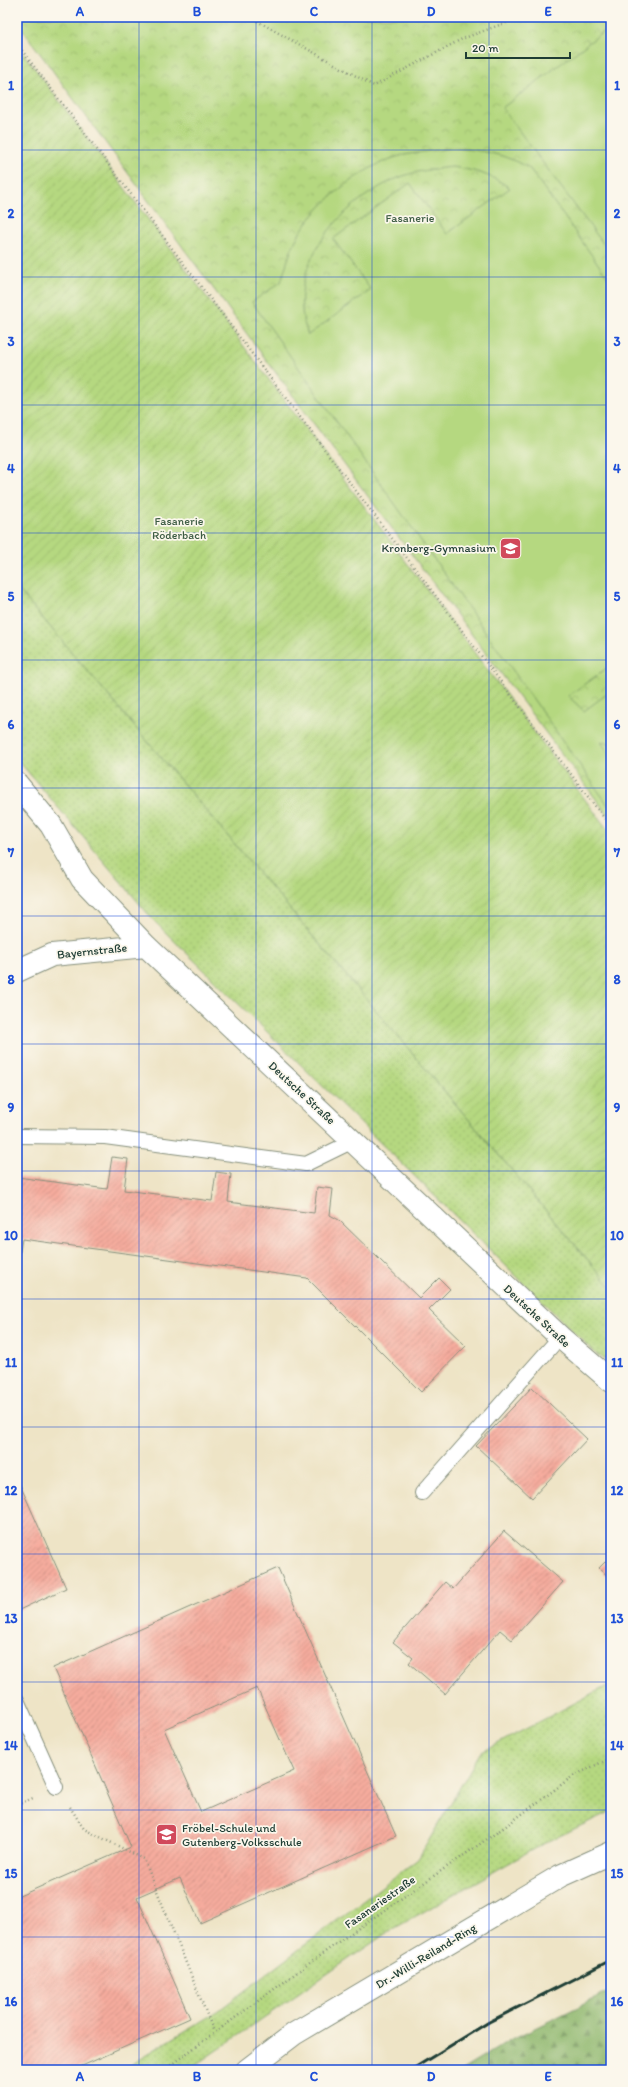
<svg xmlns="http://www.w3.org/2000/svg" width="628" height="2087" font-family="Itim,sans-serif">
<defs>
<pattern id="grass-dots" width="8" height="8" patternUnits="userSpaceOnUse"><rect width="8" height="8" fill="#b5d880"/><path d="M2 2h.1M6 6h.1" fill="none" stroke="#9bba6f" stroke-width="1.8" stroke-linecap="round"/></pattern>
<pattern id="forest-firs" width="22" height="20" patternUnits="userSpaceOnUse"><rect width="22" height="20" fill="#90b86e"/><path d="M5 1l3.5 6h-7zM16 11l3.5 6h-7z" fill="#75975b"/></pattern>
<pattern id="park-crowns" width="20" height="18" patternUnits="userSpaceOnUse"><rect width="20" height="18" fill="#b5d880"/><path d="M2 6a3 3 0 1 1 6 0M12 15a3 3 0 1 1 6 0" fill="none" stroke="#9bba6f"/></pattern>
<pattern id="garden-furrows" width="10" height="10" patternUnits="userSpaceOnUse"><rect width="10" height="10" fill="#b5d880"/><path d="M-1 1l2-2M0 10L10 0M9 11l2-2" fill="none" stroke="#9bba6f"/></pattern>
<pattern id="building-hatch" width="6" height="6" patternUnits="userSpaceOnUse"><rect width="6" height="6" fill="#f6ac9e"/><path d="M-1 1l2-2M0 6l6-6M5 7l2-2" fill="none" stroke="#c78d82"/></pattern>
</defs>
<rect width="100%" height="100%" fill="#fbf7ec"/>
<filter id="ink" filterUnits="userSpaceOnUse"><feTurbulence type="fractalNoise" baseFrequency=".025" numOctaves="2"/><feDisplacementMap in="SourceGraphic" scale="8" xChannelSelector="R" yChannelSelector="G"/><feConvolveMatrix kernelMatrix="1 2 1 2 8 2 1 2 1" color-interpolation-filters="sRGB"/></filter>
<filter id="wash" filterUnits="userSpaceOnUse"><feTurbulence type="fractalNoise" baseFrequency=".012" numOctaves="4" result="noise"/><feDisplacementMap in="SourceGraphic" scale="16" xChannelSelector="R" yChannelSelector="G"/><feGaussianBlur stdDeviation="0.9" result="paint"/><feColorMatrix in="noise" values="0 0 0 0 0 0 0 0 0 0 0 0 0 0 0 0 0 1.4 0 .05"/><feComposite in="paint" operator="in"/></filter>
<g filter="url(#wash)">
<rect width="100%" height="100%" fill="#eee4c6"/>
<path fill="url(#grass-dots)" stroke="#6a8a5a" d="M17 588 611 1287V1363L595 1353 155 922 17 759Z
M611 1684V1811L539 1846 388 1932 188 2070H121L218 2011 418 1859 480 1753Z"/>
<path fill="url(#forest-firs)" stroke="#587a51" d="M611 1991V2070H462L514 2038Z"/>
<path fill="url(#park-crowns)" stroke="#6a8a5a" d="M17 17H611V819C411 555 213 290 17 22Z"/>
<path fill="url(#garden-furrows)" stroke="#6a8a5a" d="M17 45 611 834V1287L17 588Z"/>
<path fill="#b5d880" stroke="#6a8a5a" fill-rule="evenodd" d="M611 26V254L502 108Z
M453 148C485 151 503 153 530 169L611 282V665L568 696 584 711 611 691V744L601 742 611 756V809L252 302 281 282C286 266 291 246 301 231 322 200 359 169 396 157 414 152 434 151 453 148ZM452 167C474 170 492 175 510 188L447 234 410 183 333 239 371 290 308 335C282 269 340 202 398 178 415 171 434 169 452 167Z"/>
<g id="blocks">
<path fill="url(#building-hatch)" fill-rule="evenodd" d="M112 1157 128 1159 124 1190 212 1201 216 1172 231 1174 228 1202 314 1213 317 1187 333 1189 330 1215 339 1220 419 1298 439 1278 450 1289 429 1310 466 1346 421 1392 307 1278 22 1239 17 1270V1177L107 1189Z
M532 1387 587 1439 532 1498 476 1446Z
M17 1478 66 1588 17 1611Z
M504 1531 563 1582 512 1640 500 1630 445 1694 409 1663 413 1658 393 1642 445 1582 453 1589Z
M611 1556V1579L599 1568Z
M278 1568 396 1836 200 1923 180 1878 137 1897 190 2018 73 2070H17V1897L131 1847 53 1668ZM257 1688 294 1771 201 1812 164 1729Z"/>
</g>
</g>
<g filter="url(#ink)">
<use href="#blocks" fill-opacity="0" stroke="#86907d" stroke-width="1"/>
<g fill="none" stroke-linecap="round" stroke-linejoin="round">
<defs>
<path id="lane" d="M17 1136 105 1137 306 1164 353 1141
M422 1493 560 1337
M17 1700 56 1787"/>
<path id="street" d="M17 784 51 825 82 879 146 946 560 1337 611 1381
M17 971 52 955 146 946"/>
<path id="highway" d="M247 2070 294 2034 560 1876 611 1853"/>
</defs>
<use href="#lane" stroke="#86907d" stroke-width="16"/>
<use href="#street" stroke="#86907d" stroke-width="24"/>
<use href="#highway" stroke="#86907d" stroke-width="24"/>
<path stroke="#86907d" stroke-width="2.5" stroke-dasharray="1 3" stroke-linecap="butt" d="M250 17 374 86 462 39 521 17
M17 44 611 827
M17 1805 33 1798
M70 1807 84 1829 144 1859 214 2032
M164 2070 337 1943 506 1826 573 1776 611 1758"/>
<use href="#lane" stroke="#fff" stroke-width="14"/>
<use href="#street" stroke="#fff" stroke-width="22"/>
<use href="#highway" stroke="#fff" stroke-width="22"/>
<path stroke="#1f3d34" stroke-width="3" d="M411 2070 489 2022 611 1960"/>
</g>
</g>
<path fill="none" stroke="#1d4ed8" stroke-width="1" stroke-opacity="0.55" d="M139 17V2070M256 17V2070M372 17V2070M489 17V2070M17 150H611M17 277H611M17 405H611M17 533H611M17 660H611M17 788H611M17 916H611M17 1044H611M17 1171H611M17 1299H611M17 1427H611M17 1554H611M17 1682H611M17 1810H611M17 1937H611"/>
<defs>
<symbol id="school-square" viewBox="-11 -11 22 22"><rect x="-9" y="-9" width="18" height="18" rx="4" fill="#d1495b" stroke="#fbf7ec"/><path d="M0-5L7-2L0 1L-7-2ZM-4 1L0 2.5L4 1V4Q0 6-4 4Z" fill="#fff"/></symbol>
</defs>
<g fill-rule="evenodd">
<use href="#school-square" x="498" y="536" width="25" height="25"/>
<use href="#school-square" x="154" y="1822" width="25" height="25"/>
</g>
<g text-anchor="middle" dominant-baseline="central" stroke-width="3.5" stroke-linejoin="round" paint-order="stroke">
<g font-size="12" fill="#3d5c43" stroke="#fbf7ec">
<text x="410" y="218">Fasanerie</text>
<text x="179" y="521">Fasanerie<tspan x="179" dy="14">Röderbach</tspan></text>
</g>
<g font-size="12" fill="#1f3d34" stroke="#fbf7ec" text-anchor="end">
<text x="496" y="548">Kronberg-Gymnasium</text>
<text x="182" y="1828" text-anchor="start">Fröbel-Schule und<tspan x="182" dy="14">Gutenberg-Volksschule</tspan></text>
</g>
<g font-size="12" fill="#1f3d34" stroke="#fbf7ec">
<text transform="translate(92 951) rotate(-6)">Bayernstraße</text>
<text transform="translate(302 1093) rotate(43)">Deutsche Straße</text>
<text transform="translate(537 1316) rotate(43)">Deutsche Straße</text>
<text transform="translate(380 1902) rotate(-35)">Fasaneriestraße</text>
<text transform="translate(426 1956) rotate(-31)">Dr.-Willi-Reiland-Ring</text>
</g>
</g>
<rect width="628" height="2087" fill="none" stroke="#fbf7ec" stroke-width="44"/>
<path d="M466 52v6h104v-6" fill="none" stroke="#1f3d34" stroke-width="2"/>
<text x="472" y="52" font-size="12" fill="#1f3d34" stroke="#fbf7ec" stroke-width="3" paint-order="stroke">20 m</text>
<rect x="22" y="22" width="584" height="2043" fill="none" stroke="#1d4ed8" stroke-width="1.5"/>
<g font-size="13" text-anchor="middle" font-weight="bold" fill="#1d4ed8">
<text x="80" y="16">A</text>
<text x="197" y="16">B</text>
<text x="314" y="16">C</text>
<text x="431" y="16">D</text>
<text x="548" y="16">E</text>
<text x="11" y="90">1</text>
<text x="617" y="90">1</text>
<text x="11" y="218">2</text>
<text x="617" y="218">2</text>
<text x="11" y="346">3</text>
<text x="617" y="346">3</text>
<text x="11" y="473">4</text>
<text x="617" y="473">4</text>
<text x="11" y="601">5</text>
<text x="617" y="601">5</text>
<text x="11" y="729">6</text>
<text x="617" y="729">6</text>
<text x="11" y="857">7</text>
<text x="617" y="857">7</text>
<text x="11" y="984">8</text>
<text x="617" y="984">8</text>
<text x="11" y="1112">9</text>
<text x="617" y="1112">9</text>
<text x="11" y="1240">10</text>
<text x="617" y="1240">10</text>
<text x="11" y="1367">11</text>
<text x="617" y="1367">11</text>
<text x="11" y="1495">12</text>
<text x="617" y="1495">12</text>
<text x="11" y="1623">13</text>
<text x="617" y="1623">13</text>
<text x="11" y="1750">14</text>
<text x="617" y="1750">14</text>
<text x="11" y="1878">15</text>
<text x="617" y="1878">15</text>
<text x="11" y="2006">16</text>
<text x="617" y="2006">16</text>
<text x="80" y="2081">A</text>
<text x="197" y="2081">B</text>
<text x="314" y="2081">C</text>
<text x="431" y="2081">D</text>
<text x="548" y="2081">E</text>
</g>
</svg>
